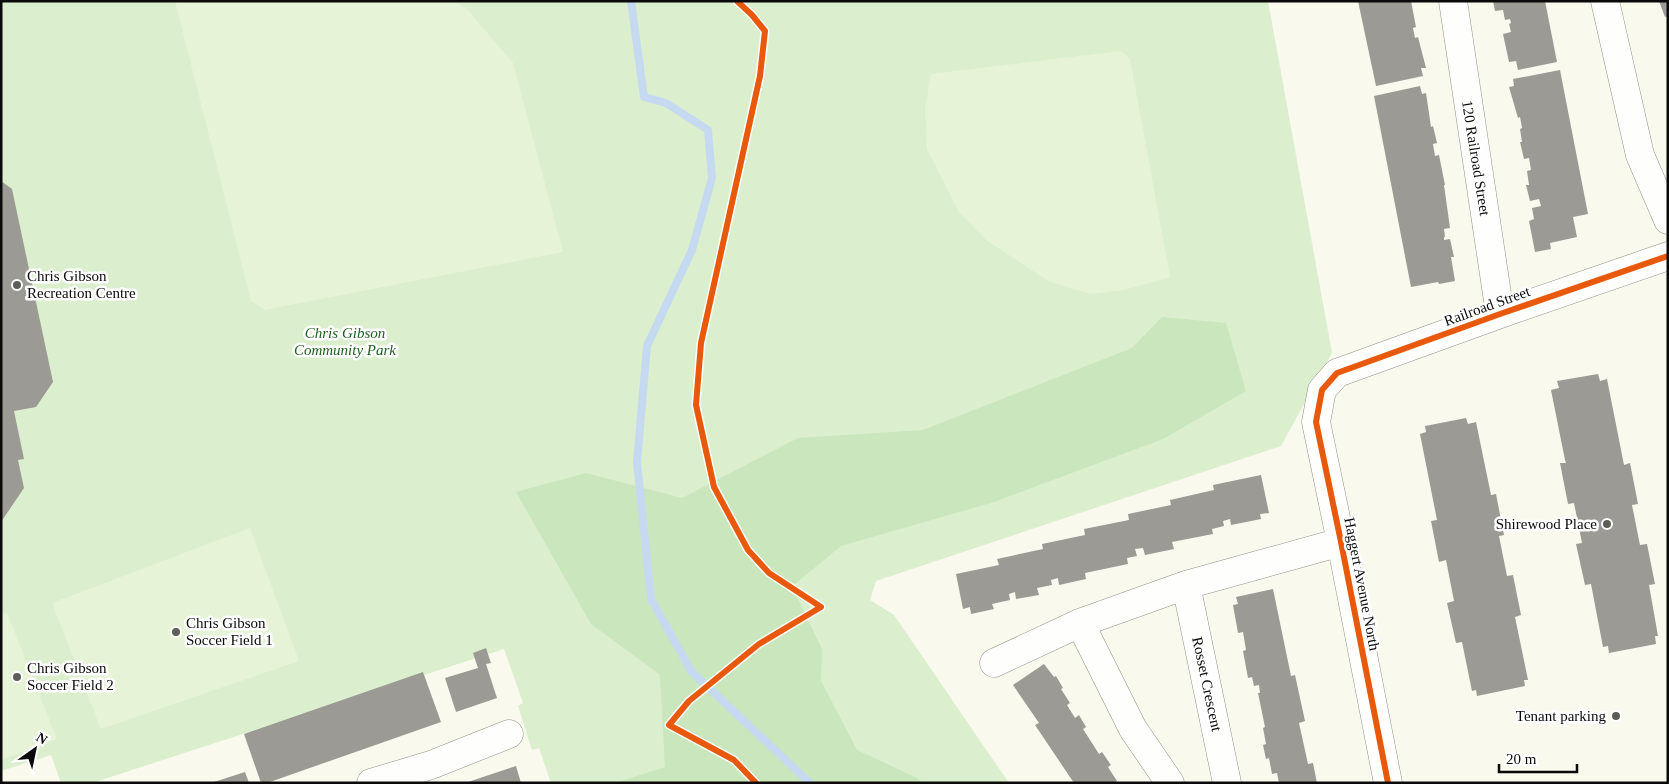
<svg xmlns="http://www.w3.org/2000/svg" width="1669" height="784" font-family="'Times New Roman',serif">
<rect width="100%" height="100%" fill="#f9f9ed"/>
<path fill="#dbefce" d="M1 1H1268L1332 353 1281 446 876 581 870 600 894 615 1009 783H551L539 748 532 750 518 706 523 703 504 649 92 783H61L51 755 1 771Z"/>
<path fill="#cae6bc" d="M1162 317 1226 323 1246 391 1163 439 994 502 841 546 790 588 794 591 822 649 821 681 857 750 917 778 922 783H615L665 767 660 677 659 674 591 624 516 492 586 473 682 498 798 438 923 430 1132 348Z"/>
<path fill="#e6f3d7" d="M175 1H454L466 8 513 63 563 252 264 310 251 301Z
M1121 51 1130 59 1170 277 1124 290 1091 294 1050 282 986 240 959 212 927 149 925 109 931 74Z
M250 528 299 661 101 729 52 603Z
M7 613 57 739 1 760V614Z"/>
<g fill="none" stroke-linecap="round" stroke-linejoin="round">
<path stroke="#c5d9f1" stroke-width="8" d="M631 1 644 97 666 103 708 130 712 178 692 250 647 346 637 462 651 599 691 671 810 783"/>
</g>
<path fill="#9b9a94" d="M1358 1H1411L1416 27 1413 28 1415 38 1418 37 1426 68H1421L1423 76 1376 86Z
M1493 1H1545L1557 62 1518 70 1516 61 1509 62 1503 34 1511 32 1509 24 1511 23 1510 19 1505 20 1503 10 1495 11Z
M1659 1H1668V16L1665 17Z
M1560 70 1588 214 1573 217 1577 237 1550 243 1551 249 1535 252 1529 221 1534 219 1532 208 1541 206 1539 199 1530 201 1526 185H1529L1527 171 1531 170 1529 158 1524 159 1520 142H1522L1520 129 1522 128 1520 117 1518 118 1509 87 1514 86 1513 79Z
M1420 86 1422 94 1426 93 1431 127 1433 126 1437 143 1433 144 1435 156 1439 155 1445 185H1444L1450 228 1444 229 1445 237H1444V240L1450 239 1454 257H1451L1455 281 1439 284 1438 282 1411 287 1374 96Z
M1 181 12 189 53 382 36 407 14 411 24 459 18 460 24 488 1 522Z
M1598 374 1600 381 1607 379 1624 465 1630 463 1638 504 1632 505 1640 545 1647 544 1655 584 1649 585 1658 636H1655L1656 644 1609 653 1608 646 1603 647 1591 584 1585 585 1576 544 1582 543 1574 503 1568 504 1560 463H1566L1565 460 1551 390 1559 388 1557 381Z
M1466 418 1468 424 1476 422 1491 495 1496 494 1504 535 1499 536 1507 576 1513 575 1521 615 1515 617 1528 680H1524L1525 686 1477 696 1476 690 1472 691 1462 642 1456 643 1447 603 1454 601 1446 560 1439 562 1431 521 1437 520 1420 434 1426 432 1425 426Z
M1261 475 1269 513 1260 514 1261 519 1231 525 1230 519 1223 521 1224 526 1212 529 1213 534 1172 542 1174 549 1145 555 1143 548 1135 549 1137 556 1127 558 1128 564 1085 573 1086 579 1059 585 1058 578 1051 580 1052 585 1037 588 1039 595 1016 599 1015 592 1009 594 1010 600 992 604 994 609 971 614 970 607 963 609 956 574 999 565 997 559 1043 549 1042 544 1085 535 1084 529 1129 520 1128 514 1171 505 1170 500 1214 490 1213 485Z
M1273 589 1291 676 1295 675 1305 721 1299 723 1308 764 1313 763 1317 783H1279L1277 773 1272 774 1269 758 1266 759 1263 745 1266 744 1263 728 1265 727 1258 693H1260L1259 685 1254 686 1252 677 1248 678 1243 651 1246 650 1243 632 1238 633 1233 605 1238 604 1236 597Z
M486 648 491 663 486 664 497 698 456 712 445 678 478 668 473 653Z
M1044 664 1054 677 1056 676 1063 688 1061 689 1070 703 1067 705 1075 718 1079 715 1086 727 1083 729 1099 754 1102 752 1111 765 1108 767 1117 781 1114 783H1074L1035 725 1039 723 1013 685Z
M423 672 441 722 267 783H261L244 734Z
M516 766 521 783H468V782Z
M245 772 249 783H214V782Z"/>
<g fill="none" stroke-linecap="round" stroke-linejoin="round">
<defs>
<path id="minor" d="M1453 1 1500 314
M1605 1 1640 155 1668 220
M1186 585 1227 783
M1080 623 1133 729 1170 783
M994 663 1080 623 1186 585 1341 542
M371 783 431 765 509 734
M1388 783 1341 542 1316 422 1322 390 1337 373 1500 314 1668 256"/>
</defs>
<use href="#minor" stroke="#92928c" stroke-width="29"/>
<use href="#minor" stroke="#fefefc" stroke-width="28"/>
<defs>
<path id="cycleway" d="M737 1 752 15 765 31 760 76 701 343 696 405 714 487 748 550 769 573 821 607 759 644 689 701 669 725 734 760 756 783
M1388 783 1341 542 1316 422 1322 390 1337 373 1500 314 1668 256"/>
</defs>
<use href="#cycleway" stroke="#fff" stroke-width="9"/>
<use href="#cycleway" stroke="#e8590c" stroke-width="6"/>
</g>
<g fill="#5e5e59" stroke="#fff" stroke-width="2">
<circle cx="17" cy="285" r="5"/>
<circle cx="1607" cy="524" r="5"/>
<circle cx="176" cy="632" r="5"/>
<circle cx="17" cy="677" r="5"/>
<circle cx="1616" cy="716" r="5"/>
</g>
<g text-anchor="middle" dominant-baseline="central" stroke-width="5" stroke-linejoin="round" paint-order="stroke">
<g font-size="15" fill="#0a0a0a" stroke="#fff">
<text transform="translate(1476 158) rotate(81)">120 Railroad Street</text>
<text transform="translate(1487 306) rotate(-20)">Railroad Street</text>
<text transform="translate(1362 584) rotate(79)">Haggert Avenue North</text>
<text transform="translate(1207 684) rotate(78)">Rosset Crescent</text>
</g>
<g font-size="15" fill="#0a0a0a" stroke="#fff" text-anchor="start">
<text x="27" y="276">Chris Gibson<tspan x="27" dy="17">Recreation Centre</tspan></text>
<text x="1597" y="524" text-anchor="end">Shirewood Place</text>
<text x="186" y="623">Chris Gibson<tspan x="186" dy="17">Soccer Field 1</tspan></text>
<text x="27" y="668">Chris Gibson<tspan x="27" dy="17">Soccer Field 2</tspan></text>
<text x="1606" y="716" text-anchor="end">Tenant parking</text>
</g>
<g font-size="15" font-style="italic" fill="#1e5e1f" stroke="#fff">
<text x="345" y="333">Chris Gibson<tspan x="345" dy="17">Community Park</tspan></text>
</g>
</g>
<rect width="1669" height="784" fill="none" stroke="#0a0a0a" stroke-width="5"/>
<g transform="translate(35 749) rotate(33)" stroke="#ffffff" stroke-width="4" paint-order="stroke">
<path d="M0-4L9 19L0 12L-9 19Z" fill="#0a0a0a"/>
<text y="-8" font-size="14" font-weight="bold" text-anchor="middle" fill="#0a0a0a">N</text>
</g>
<path d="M1499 764v8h78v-8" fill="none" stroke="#0a0a0a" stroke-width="2.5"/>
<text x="1506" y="764" font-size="15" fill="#0a0a0a" stroke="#ffffff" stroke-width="4" paint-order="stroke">20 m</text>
</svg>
